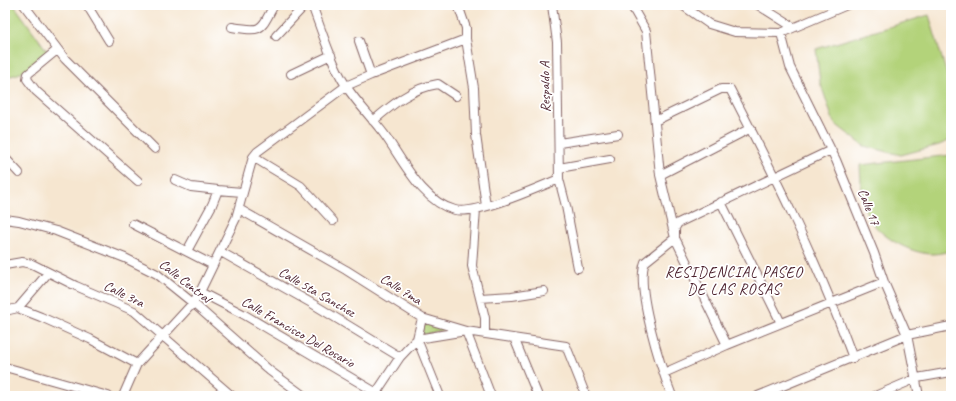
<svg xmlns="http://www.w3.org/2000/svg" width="956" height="401" font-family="Caveat,sans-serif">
<rect width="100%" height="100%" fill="#fff"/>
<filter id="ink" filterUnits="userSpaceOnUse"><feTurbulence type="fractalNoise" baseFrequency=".025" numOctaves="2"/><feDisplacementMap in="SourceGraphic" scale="8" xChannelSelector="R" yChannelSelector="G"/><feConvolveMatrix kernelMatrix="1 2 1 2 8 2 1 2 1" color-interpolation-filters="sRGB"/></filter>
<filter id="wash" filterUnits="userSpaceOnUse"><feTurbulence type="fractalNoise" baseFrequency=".012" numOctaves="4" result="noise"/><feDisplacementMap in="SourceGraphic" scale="16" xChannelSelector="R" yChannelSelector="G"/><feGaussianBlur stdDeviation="0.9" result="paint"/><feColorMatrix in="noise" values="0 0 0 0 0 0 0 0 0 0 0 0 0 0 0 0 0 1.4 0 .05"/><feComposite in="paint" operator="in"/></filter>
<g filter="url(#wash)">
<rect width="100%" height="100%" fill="#f6e6d0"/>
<path fill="#b3d37a" stroke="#7e7952" d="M5 5H14L50 55C36 65 22 75 5 77Z
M929 15 951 88V140L939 145 901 155 864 146 834 123 820 82 816 49Z
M951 155V251C945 252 939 254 933 254 910 254 876 235 867 214 861 200 861 181 860 165Z
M424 322 451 328 422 335Z"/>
</g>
<g filter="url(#ink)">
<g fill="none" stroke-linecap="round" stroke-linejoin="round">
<defs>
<path id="minor" d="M24 5 65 59 155 149
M87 5 109 41
M312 5C322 32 331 62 346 86 357 103 372 118 384 134 403 160 422 202 455 210 477 215 537 188 559 179
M552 5 557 42 559 179 566 206 578 268
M631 5 646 31 660 175 675 238 727 345
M682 5 709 24 735 32 781 33 847 5
M758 5 793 27
M232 27C263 32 260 31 274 5
M781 33 790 67 836 160 874 253 884 282 907 335 919 396
M276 36 305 5
M466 39 474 88 476 135 486 206
M57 50 28 74 27 79 36 91 138 181
M291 74 331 55
M371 75 466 39V28L458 5
M373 121C393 104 412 88 438 84L456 96
M655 121 721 89H730C775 176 819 265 853 358
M559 143 618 134
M253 157 301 186 333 221
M5 158 19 173
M559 168 610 159
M660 175 751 128
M175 180 191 187 218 190
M721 202 781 323
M239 209 346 270 422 318 466 331 566 346 586 396
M476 209 472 266 480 298
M5 219 19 221 56 231 125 258 157 274 193 303 270 371 304 396
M133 224 213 265
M187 251 212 205 218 190 242 192
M221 252 313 304 400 357
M5 265 22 262 32 264 76 286 134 311 232 396
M200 292 243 314 382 396
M18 308 48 273
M5 311 18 308 41 317 90 339 137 364
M485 334V318L480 298 512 296 544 291
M514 338 538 396
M5 367 108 396
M664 373 727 345 884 282
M123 396 137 364 193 303 200 292 236 218 253 157 257 152 346 86 371 75 359 41
M374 396 400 357 417 339 422 318
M440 396 417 339 466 331 491 396
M672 396C661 368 635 288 645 262L675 238V228L678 223 831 150
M758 396 907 335 951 326
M875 396 917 378 951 372"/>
</defs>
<use href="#minor" stroke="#866565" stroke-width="10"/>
<use href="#minor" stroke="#fff" stroke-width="8"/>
</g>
</g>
<g text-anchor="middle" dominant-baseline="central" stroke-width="3.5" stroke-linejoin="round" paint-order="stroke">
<g font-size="14" fill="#4a1f2b" stroke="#fff">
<text transform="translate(545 87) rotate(-91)">Respaldo A</text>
<text transform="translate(869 207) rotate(68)">Calle 17</text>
<text transform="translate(185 281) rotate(38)">Calle Central</text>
<text transform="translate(401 289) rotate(32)">Calle 7ma</text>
<text transform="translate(317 292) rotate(30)">Calle 5ta Sanchez</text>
<text transform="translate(124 294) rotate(26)">Calle 3ra</text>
<text transform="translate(298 332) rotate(30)">Calle Francisco Del Rosario</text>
</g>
<g font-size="15" letter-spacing="1" fill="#4a1f2b" stroke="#fff">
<text x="734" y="272">RESIDENCIAL PASEO<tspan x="734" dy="17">DE LAS ROSAS</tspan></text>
</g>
</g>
<rect width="956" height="401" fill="none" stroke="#fff" stroke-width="20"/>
</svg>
